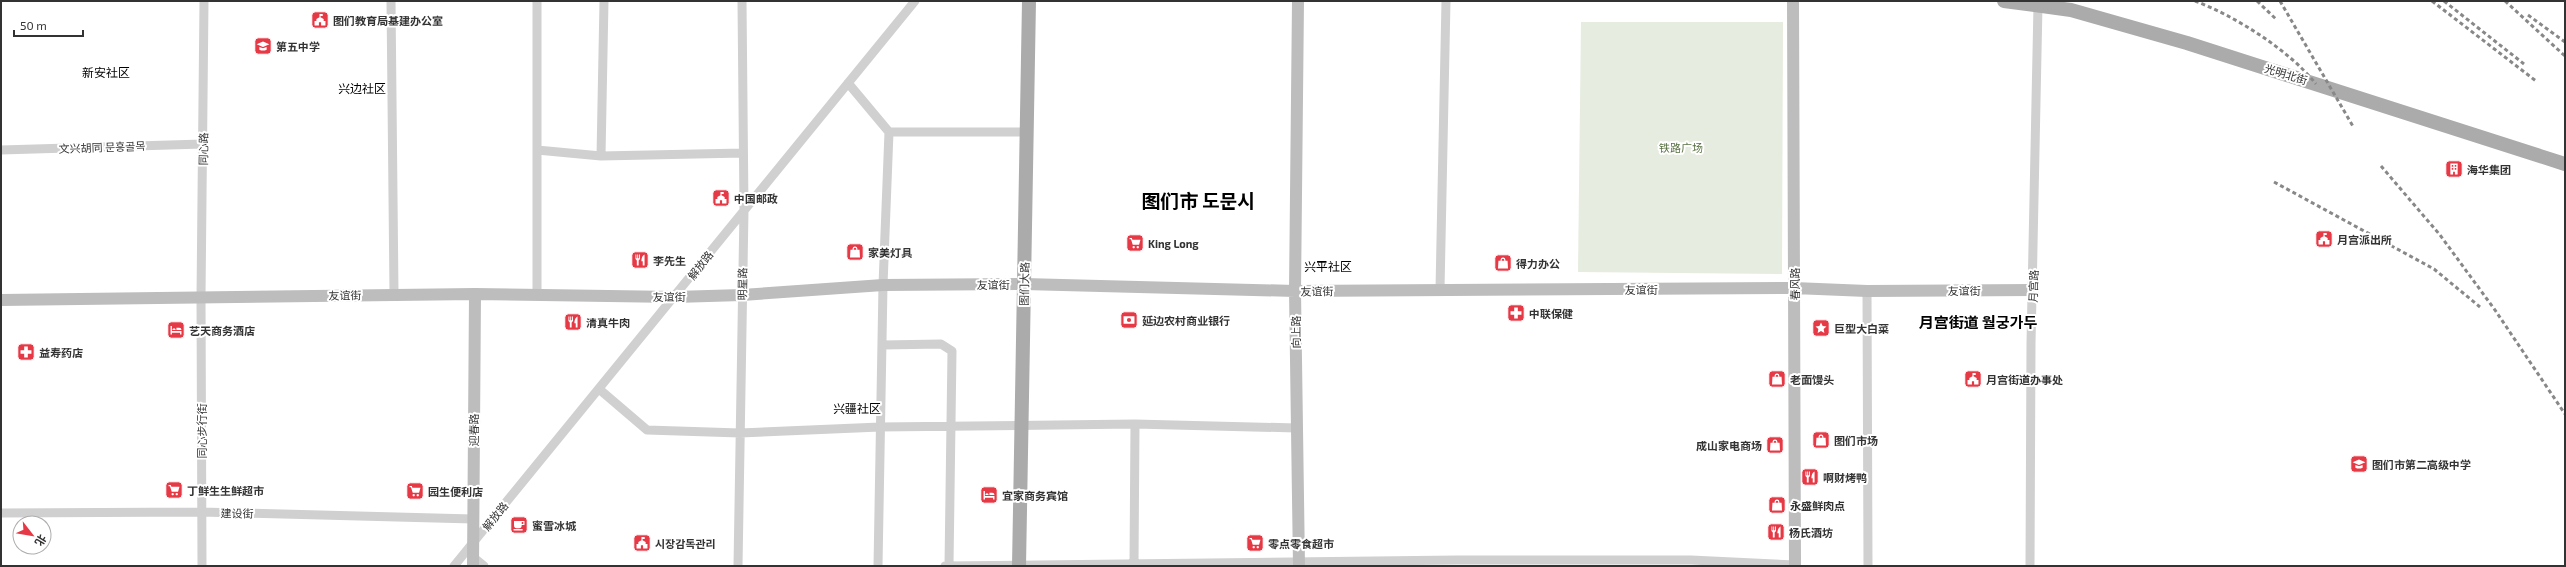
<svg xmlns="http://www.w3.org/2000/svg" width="2566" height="567" font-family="'Exo 2','Noto Sans SC','Noto Sans KR',sans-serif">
<rect width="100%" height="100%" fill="#fff"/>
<path fill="#e6ecdf" d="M1581 22H1783L1782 274 1578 272Z"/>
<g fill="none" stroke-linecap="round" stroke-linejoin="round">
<path stroke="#d0d0d0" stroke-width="9" d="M391 1 394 294
M848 83 889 132H1027
M1 150 203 144
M537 150 601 156 743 153
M601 156 604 1
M1440 289 1446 1
M1867 291 1868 566
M537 294V1
M882 345 941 344 952 351 949 565
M599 389 647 430 740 433 880 427 1135 424 1296 428
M1 513 202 512 473 519
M473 557 484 566
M1134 564 1135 424
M202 566 201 297 204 1
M454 566 915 1
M738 566 744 210 742 1
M878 566 883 285 889 132
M945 566 1457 560H1691L1795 565
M2030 566 2031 343 2038 5"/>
<path stroke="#bdbdbd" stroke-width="12" d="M1298 1 1295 291 1299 566
M1793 1 1795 566
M1 300 475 294 675 297 742 295 883 285 1024 284 1295 291 1794 288 1867 291 2033 290
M473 566 475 294"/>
<path stroke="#ababab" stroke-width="14" d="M2004 1 2071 10 2187 43 2565 164
M1019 566 1029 1"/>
<path stroke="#888" stroke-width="3" stroke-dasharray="4 3" stroke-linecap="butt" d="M2195 1C2235 16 2289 50 2316 84
M2257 1 2277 20
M2280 1 2354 128
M2432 1 2536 81
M2444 1 2524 64
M2505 1 2565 56
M2528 15 2565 42
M2381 166 2440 235 2495 310 2565 414
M2274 182 2434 269 2480 307"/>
</g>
<defs>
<symbol id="civic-square" viewBox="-11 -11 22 22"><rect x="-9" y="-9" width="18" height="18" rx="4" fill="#e63946" stroke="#fff"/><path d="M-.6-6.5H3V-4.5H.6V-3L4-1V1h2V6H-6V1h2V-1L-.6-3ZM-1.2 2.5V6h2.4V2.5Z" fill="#fff"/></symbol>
<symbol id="school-square" viewBox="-11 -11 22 22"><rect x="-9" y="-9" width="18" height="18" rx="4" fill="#e63946" stroke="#fff"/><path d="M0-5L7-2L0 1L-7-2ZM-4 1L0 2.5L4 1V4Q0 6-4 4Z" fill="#fff"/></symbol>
<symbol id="building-square" viewBox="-11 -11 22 22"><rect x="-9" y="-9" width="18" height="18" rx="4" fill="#e63946" stroke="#fff"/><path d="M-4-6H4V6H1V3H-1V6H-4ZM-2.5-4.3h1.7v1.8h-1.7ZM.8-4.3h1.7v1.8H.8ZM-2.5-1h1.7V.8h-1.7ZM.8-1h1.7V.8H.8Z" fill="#fff"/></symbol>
<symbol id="supermarket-square" viewBox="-11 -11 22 22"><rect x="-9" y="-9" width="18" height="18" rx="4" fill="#e63946" stroke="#fff"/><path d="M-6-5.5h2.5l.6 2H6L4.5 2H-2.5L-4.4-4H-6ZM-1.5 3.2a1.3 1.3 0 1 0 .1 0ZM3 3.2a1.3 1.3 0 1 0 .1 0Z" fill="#fff"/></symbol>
<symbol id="shop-square" viewBox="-11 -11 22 22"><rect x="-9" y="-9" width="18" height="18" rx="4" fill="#e63946" stroke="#fff"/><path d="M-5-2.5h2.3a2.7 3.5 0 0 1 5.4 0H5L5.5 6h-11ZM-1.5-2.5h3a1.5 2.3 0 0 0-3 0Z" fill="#fff"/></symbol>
<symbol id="restaurant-square" viewBox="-11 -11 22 22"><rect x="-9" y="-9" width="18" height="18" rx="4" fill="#e63946" stroke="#fff"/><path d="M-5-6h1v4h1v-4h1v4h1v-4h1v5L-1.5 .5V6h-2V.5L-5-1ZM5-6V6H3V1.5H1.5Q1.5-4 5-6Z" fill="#fff"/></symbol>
<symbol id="pharmacy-square" viewBox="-11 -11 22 22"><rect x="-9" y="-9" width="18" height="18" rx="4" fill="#e63946" stroke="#fff"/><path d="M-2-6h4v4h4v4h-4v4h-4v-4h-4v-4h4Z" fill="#fff"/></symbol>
<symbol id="bank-square" viewBox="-11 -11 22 22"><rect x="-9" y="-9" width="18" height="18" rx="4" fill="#e63946" stroke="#fff"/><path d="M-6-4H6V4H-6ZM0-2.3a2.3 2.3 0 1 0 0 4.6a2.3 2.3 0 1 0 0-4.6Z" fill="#fff"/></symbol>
<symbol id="sight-square" viewBox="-11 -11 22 22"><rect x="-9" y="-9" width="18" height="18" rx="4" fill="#e63946" stroke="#fff"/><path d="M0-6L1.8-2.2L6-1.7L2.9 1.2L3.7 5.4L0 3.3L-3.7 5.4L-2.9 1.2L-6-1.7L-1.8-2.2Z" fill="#fff"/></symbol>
<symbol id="hotel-square" viewBox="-11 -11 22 22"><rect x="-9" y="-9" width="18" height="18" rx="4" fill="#e63946" stroke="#fff"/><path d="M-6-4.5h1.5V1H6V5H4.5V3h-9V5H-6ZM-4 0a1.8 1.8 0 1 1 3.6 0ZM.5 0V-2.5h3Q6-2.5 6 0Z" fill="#fff"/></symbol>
<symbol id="cafe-square" viewBox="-11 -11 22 22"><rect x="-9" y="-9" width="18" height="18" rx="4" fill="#e63946" stroke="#fff"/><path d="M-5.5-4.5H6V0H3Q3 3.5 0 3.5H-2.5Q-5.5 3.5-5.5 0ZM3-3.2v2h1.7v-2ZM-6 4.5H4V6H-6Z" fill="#fff"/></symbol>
</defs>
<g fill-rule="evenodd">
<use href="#civic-square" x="310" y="10" width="20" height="20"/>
<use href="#school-square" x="253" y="36" width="20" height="20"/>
<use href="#building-square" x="2444" y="159" width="20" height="20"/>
<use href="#civic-square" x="711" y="188" width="20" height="20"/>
<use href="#civic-square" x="2314" y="229" width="20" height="20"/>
<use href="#supermarket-square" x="1125" y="233" width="20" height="20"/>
<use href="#shop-square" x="845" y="242" width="20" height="20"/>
<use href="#restaurant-square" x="630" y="250" width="20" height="20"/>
<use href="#shop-square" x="1493" y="253" width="20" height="20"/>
<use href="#pharmacy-square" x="1506" y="303" width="20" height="20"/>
<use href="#bank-square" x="1119" y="310" width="20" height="20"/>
<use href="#restaurant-square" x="563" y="312" width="20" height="20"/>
<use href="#sight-square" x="1811" y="318" width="20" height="20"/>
<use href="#hotel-square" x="166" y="320" width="20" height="20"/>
<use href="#pharmacy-square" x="16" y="342" width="20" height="20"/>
<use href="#shop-square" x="1767" y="369" width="20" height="20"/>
<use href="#civic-square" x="1963" y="369" width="20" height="20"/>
<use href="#shop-square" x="1811" y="430" width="20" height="20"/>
<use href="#shop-square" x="1765" y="435" width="20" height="20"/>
<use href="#school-square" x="2349" y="454" width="20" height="20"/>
<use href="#restaurant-square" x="1800" y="467" width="20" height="20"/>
<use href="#supermarket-square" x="164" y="480" width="20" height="20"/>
<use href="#supermarket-square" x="405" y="481" width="20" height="20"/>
<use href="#hotel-square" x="979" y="485" width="20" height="20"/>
<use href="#shop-square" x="1767" y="495" width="20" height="20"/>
<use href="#cafe-square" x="509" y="515" width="20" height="20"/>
<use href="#restaurant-square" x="1766" y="522" width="20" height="20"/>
<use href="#civic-square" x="632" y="533" width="20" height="20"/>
<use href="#supermarket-square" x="1245" y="533" width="20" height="20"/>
</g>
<g text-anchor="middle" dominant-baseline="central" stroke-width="4" stroke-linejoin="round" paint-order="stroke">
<g font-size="11" font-weight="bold" fill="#333" stroke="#fff" text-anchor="start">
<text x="333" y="20">图们教育局基建办公室</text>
<text x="276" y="46">第五中学</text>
<text x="2467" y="169">海华集团</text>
<text x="734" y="198">中国邮政</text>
<text x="2337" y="239">月宫派出所</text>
<text x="1148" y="243">King Long</text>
<text x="868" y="252">家美灯具</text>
<text x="653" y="260">李先生</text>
<text x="1516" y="263">得力办公</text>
<text x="1529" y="313">中联保健</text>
<text x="1142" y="320">延边农村商业银行</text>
<text x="586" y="322">清真牛肉</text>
<text x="1834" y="328">巨型大白菜</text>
<text x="189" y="330">艺天商务酒店</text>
<text x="39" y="352">益寿药店</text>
<text x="1790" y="379">老面馒头</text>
<text x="1986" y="379">月宫街道办事处</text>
<text x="1834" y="440">图们市场</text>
<text x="1762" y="445" text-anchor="end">成山家电商场</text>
<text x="2372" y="464">图们市第二高级中学</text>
<text x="1823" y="477">啊财烤鸭</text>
<text x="187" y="490">丁鲜生生鲜超市</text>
<text x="428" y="491">园生便利店</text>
<text x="1002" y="495">宜家商务宾馆</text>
<text x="1790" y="505">永盛鲜肉点</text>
<text x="532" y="525">蜜雪冰城</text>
<text x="1789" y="532">杨氏酒坊</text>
<text x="655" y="543">시장감독관리</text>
<text x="1268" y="543">零点零食超市</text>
</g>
<g font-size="11" fill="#333" stroke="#fff">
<text transform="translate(2286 74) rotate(17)">光明北街</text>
<text transform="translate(102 147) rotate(-2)">文兴胡同 문흥골목</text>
<text transform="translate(203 149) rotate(-89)">同心路</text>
<text transform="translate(700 265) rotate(-52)">解放路</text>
<text transform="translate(742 284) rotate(-89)">明星路</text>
<text x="993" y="284">友谊街</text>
<text transform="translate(1024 284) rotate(-89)">图们大路</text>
<text transform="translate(1794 284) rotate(-90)">春风路</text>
<text transform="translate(2033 286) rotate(-88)">月宫路</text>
<text x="1641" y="289">友谊街</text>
<text x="1964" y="290">友谊街</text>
<text transform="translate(1317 291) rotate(-1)">友谊街</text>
<text transform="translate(345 295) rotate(-1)">友谊街</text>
<text x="669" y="296">友谊街</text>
<text transform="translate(1295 332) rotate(-90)">向上路</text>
<text transform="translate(473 430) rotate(-90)">迎春路</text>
<text transform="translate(201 431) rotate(-90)">同心步行街</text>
<text transform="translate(237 513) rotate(1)">建设街</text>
<text transform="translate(495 516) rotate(-51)">解放路</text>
</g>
<g font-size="11" fill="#56703f" stroke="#fff">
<text x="1681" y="147">铁路广场</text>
</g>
<g font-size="12" fill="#000" stroke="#fff">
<text x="106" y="72">新安社区</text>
<text x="362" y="88">兴边社区</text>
<text x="1328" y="266">兴平社区</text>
<text x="857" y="408">兴疆社区</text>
</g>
<g font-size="15" font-weight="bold" fill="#000" stroke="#fff">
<text x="1978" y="322">月宫街道 월궁가두</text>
</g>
<g font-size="19" font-weight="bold" fill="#000" stroke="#fff">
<text x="1198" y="200">图们市 도문시</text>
</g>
</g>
<rect width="2566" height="567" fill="none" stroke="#333333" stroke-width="4"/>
<g transform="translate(32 535) rotate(121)"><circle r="19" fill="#ffffff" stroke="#adadad"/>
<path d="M0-3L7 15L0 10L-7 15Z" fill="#e63946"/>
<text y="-6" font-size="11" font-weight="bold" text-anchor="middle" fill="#333333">北</text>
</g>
<path d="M14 30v6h69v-6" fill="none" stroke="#333333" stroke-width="2"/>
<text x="20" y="30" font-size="12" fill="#333333" stroke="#ffffff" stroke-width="3" paint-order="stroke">50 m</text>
</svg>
